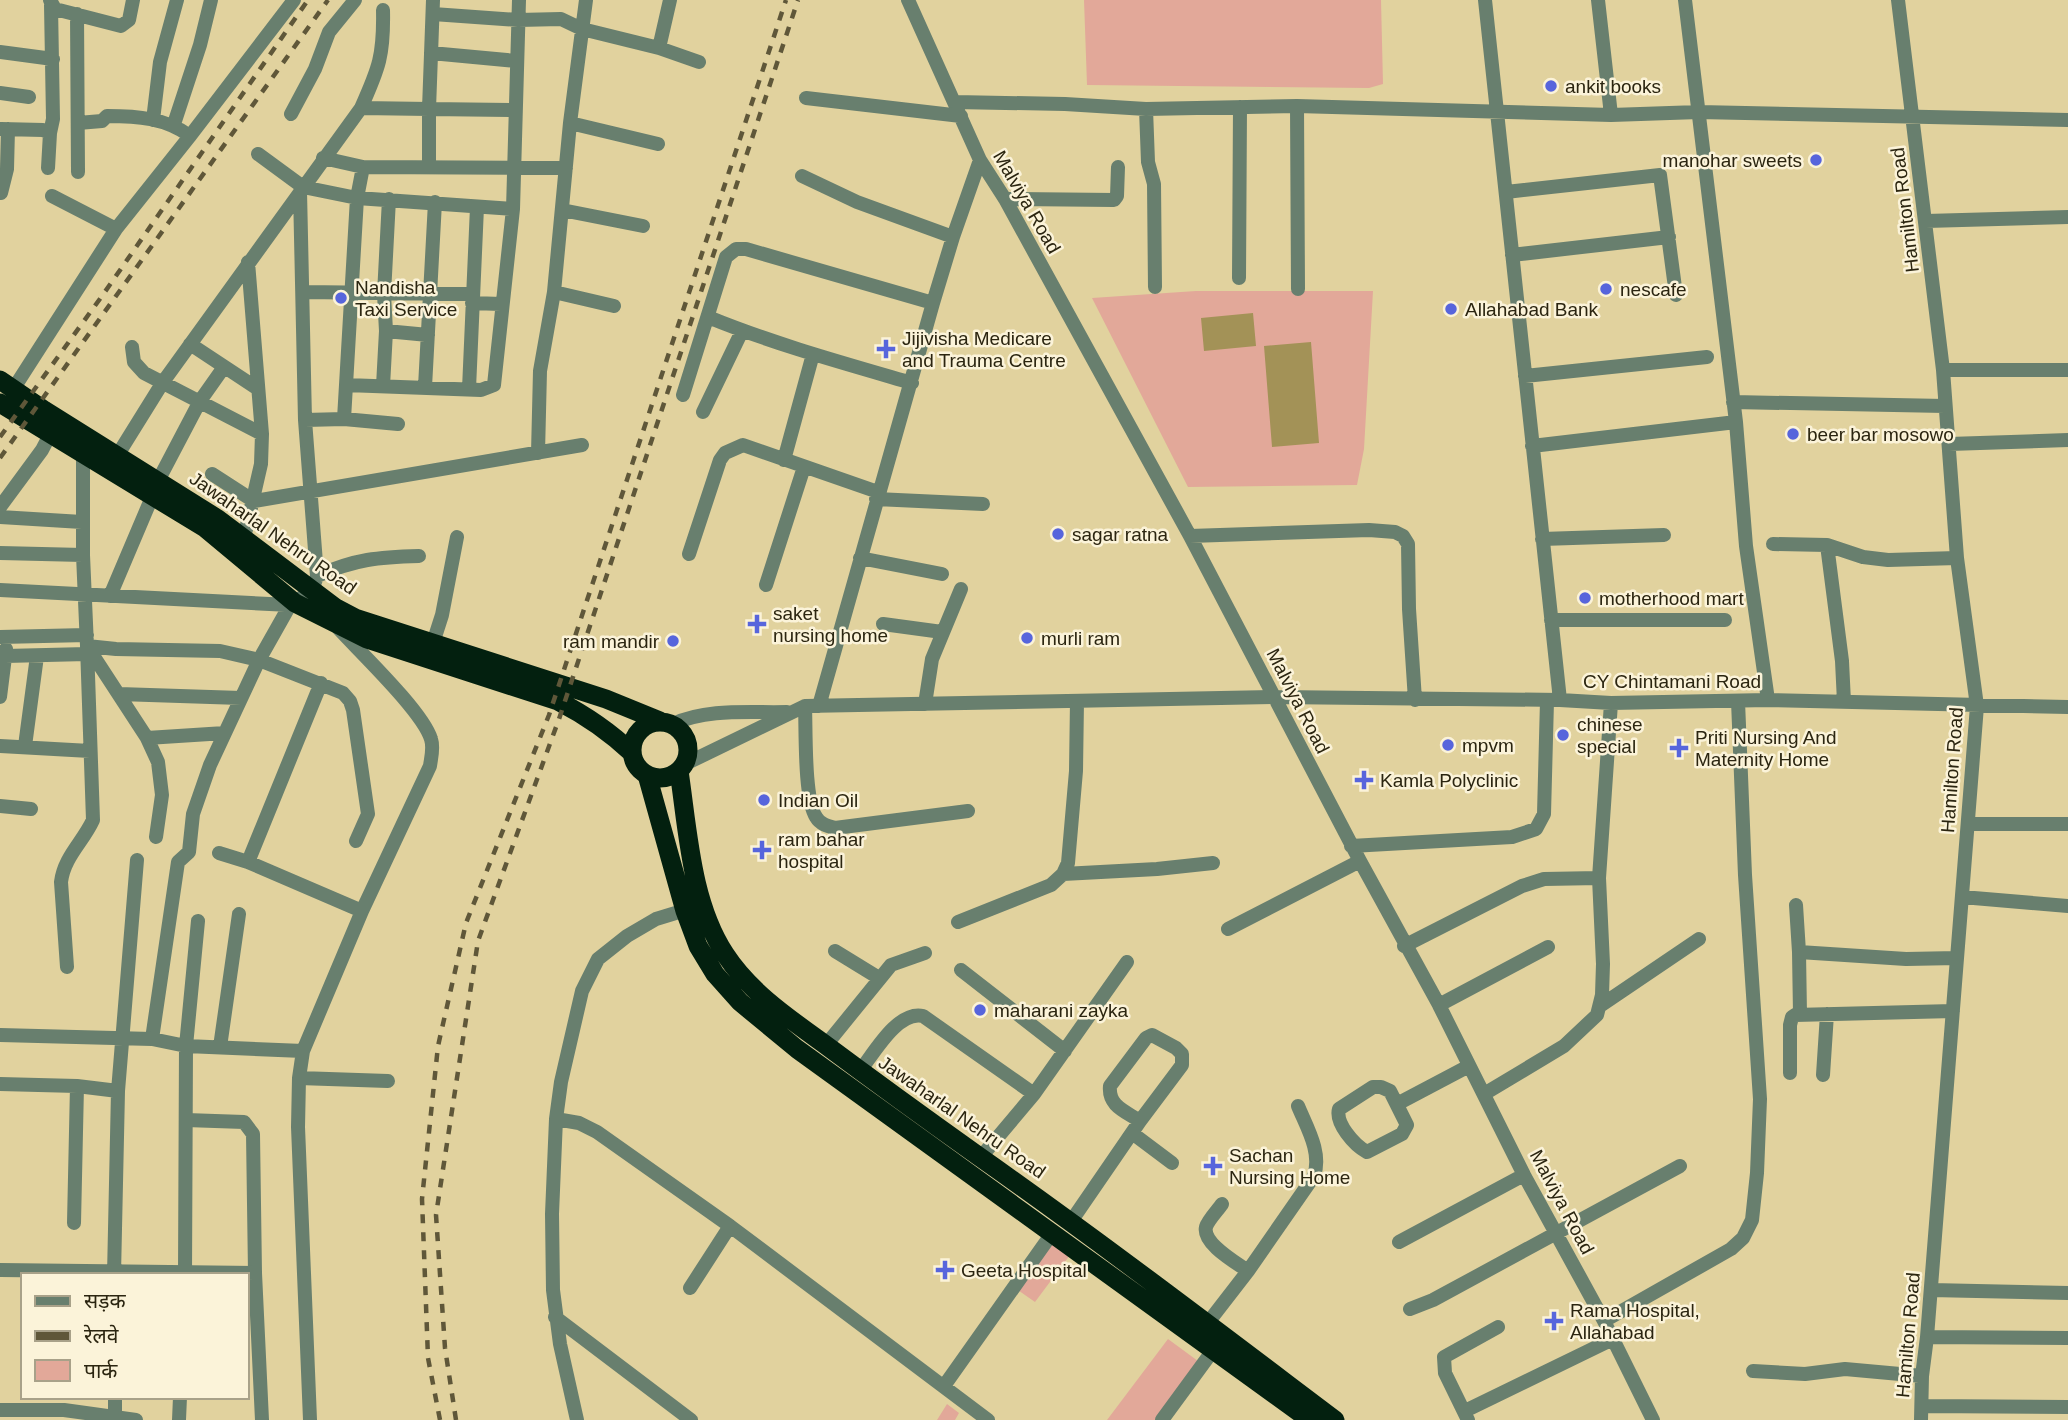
<svg xmlns="http://www.w3.org/2000/svg" width="2068" height="1420" font-family="Arial,'Noto Sans Devanagari',sans-serif">
<rect width="100%" height="100%" fill="#e1d29e"/>
<path fill="#e2a899" d="M1084 0H1381L1383 84 1369 88 1087 85Z
M1196 291H1373L1364 449 1357 485 1188 487 1092 298Z
M1051 1241 1070 1255 1035 1302 1015 1288Z
M1168 1339 1202 1364 1160 1420H1107Z
M947 1404 959 1413 955 1420H937Z"/>
<path fill="#a39257" d="M1253 313 1256 346 1204 351 1201 318Z
M1311 342 1319 443 1272 447 1264 346Z"/>
<g fill="none" stroke-linecap="round" stroke-linejoin="round">
<path stroke="#687f6e" stroke-width="14" d="M50 0 55 9 121 26 129 20 133 0
M908 0 980 160 1005 199 1190 536 1360 861 1439 1005 1524 1175 1604 1321 1653 1420
M1485 0 1560 700
M1598 0 1611 115
M1685 0 1736 422 1746 546 1768 700
M1898 0 1943 370 1957 558 1977 706 1927 1337 1922 1376 1921 1420
M77 14 78 172
M433 14 518 20 561 19 582 29 659 48 699 62
M659 48 670 0
M0 52 53 59
M431 53 517 61
M0 93 29 97
M806 98 961 116
M955 102 1065 104 1146 109 1297 106 1611 115 1699 112 2068 120
M1297 106 1298 289
M361 108 429 109 433 0
M1146 109 1148 162 1154 184 1155 287
M291 114 315 69 329 32 355 0
M153 120 160 62 177 0
M78 123 102 121 107 116C137 116 166 118 190 136
M570 123 658 144
M174 124 200 45 211 0
M1 129 43 130 50 133
M258 154 303 187 357 198 513 209
M363 167 566 168
M429 167V109L514 110
M48 168 50 133 53 119 51 5
M802 176 857 202 953 237
M1506 192 1660 175 1676 295
M1 193 7 169 8 129
M52 196 116 229
M1005 199 1114 200 1117 196 1118 167
M562 210 643 226
M1926 221 2068 217
M1512 255 1669 237
M1239 278 1240 107
M303 292 473 294
M554 292 614 306
M472 303 501 304
M708 317C774 344 843 363 912 383
M386 331 428 335
M190 344 258 389
M132 347 134 362 144 373 262 434
M1943 370H2068
M1525 376 1707 357
M346 385 481 390 494 385 513 209 519 0
M383 386 386 331 384 294 389 199
M425 387 435 202
M14 388 116 229 190 136 294 0
M469 389 477 207
M683 395 726 257 736 249H746L933 303
M1733 402 1945 406
M703 412 742 331
M344 419 398 424
M305 420 344 419 357 198 363 167 323 158
M1949 444 2068 440
M1532 446 1736 422
M538 453 540 371 554 292 570 123 586 0
M83 454V555L87 646 147 738 158 762 162 795 156 837
M117 456 163 382 361 108C379 68 384 55 383 10
M784 460 813 354
M212 474 254 501 582 445
M158 481 200 401 224 367
M876 499 983 504
M0 507 42 450 54 427
M0 517 82 522
M1190 536 1369 530 1395 532 1403 536 1408 544 1409 609 1415 700
M244 538 261 464 262 434 248 262
M1542 539 1664 535
M1773 544 1827 545 1863 557 1888 560 1957 558
M1827 545 1842 661 1844 702
M0 553 83 555
M689 554 720 460 725 453 743 445 878 492
M860 558 942 574
M317 576C355 559 379 557 419 556
M766 585 804 467
M0 590 290 605 312 591 317 576 305 420 300 191
M110 596 152 497
M1551 620H1725
M883 624 942 632
M0 637 87 635
M433 643 442 615 457 537
M5 656 87 654
M119 694 241 698
M0 697 6 649
M925 704 932 659 961 589
M805 706C806 730 804 799 816 817 820 824 827 826 835 828L968 811
M819 706 933 303 953 237 980 160
M673 724C708 708 749 713 787 712
M147 738 225 733
M0 746 90 751
M25 746 37 656
M683 765 805 706 1276 697 1560 700 1611 703 1768 700 2068 707
M0 806 31 809
M1968 824H2067
M1351 846 1512 837 1536 829 1544 814 1547 701
M219 853 248 862 362 911
M248 862 321 683
M1063 874 1068 863 1076 771 1077 701
M1962 897 2068 906
M1796 905 1799 952
M958 922 1041 889 1051 885 1063 874 1157 869 1213 863
M1228 929 1360 861
M1404 946 1522 886 1544 879 1599 878
M835 951 879 978
M67 967 61 882C64 857 83 842 93 820L87 646 116 649 220 651 259 660 343 693 350 701 353 710 368 814 356 841
M961 970 1065 1051
M1439 1005 1548 947
M1600 1006 1699 939
M1800 1014 1799 952 1906 959 1957 958
M0 1035 152 1039 186 1046 303 1051
M152 1039 178 862 189 852 193 814 210 765 259 660 290 605
M826 1045 891 965 925 953
M220 1047 239 914
M860 1071C874 1053 898 1010 923 1016L1034 1094
M1790 1073V1025L1792 1017 1795 1015 1953 1011
M1823 1075 1827 1014
M299 1078 388 1081
M0 1084 77 1086 118 1091
M1373 1087H1381L1390 1091 1407 1125 1402 1134 1367 1152C1354 1145 1335 1123 1339 1109Z
M1484 1094 1564 1046 1597 1015 1602 995 1603 964 1599 878 1611 703
M1397 1104 1469 1066
M556 1119 579 1123 597 1132 730 1226 988 1420
M186 1120 244 1122 253 1134 255 1273 262 1420
M1132 1133 1172 1163
M981 1157 1034 1094 1127 962
M1222 1204C1218 1210 1208 1220 1206 1227 1202 1244 1237 1263 1248 1271
M74 1223 77 1086
M1070 1223 1140 1121 1182 1065V1054L1176 1048 1152 1035 1146 1038 1110 1086C1108 1106 1125 1111 1140 1121
M1399 1242 1524 1175
M0 1270 255 1273
M114 1275 118 1091 137 860
M185 1275 186 1046 198 921
M690 1288 730 1226
M1931 1290 2068 1293
M1410 1309 1433 1300 1680 1166
M555 1317 691 1420
M1604 1321 1731 1249 1743 1238 1752 1220 1757 1173 1760 1099 1745 875 1738 701
M1207 1324 1248 1271 1314 1176C1322 1152 1307 1128 1298 1106
M1927 1337 2068 1338
M1753 1371 1805 1374 1845 1369 1922 1376
M944 1386 1053 1232
M1922 1406 2068 1407
M1471 1408 1613 1339
M0 1410H64L136 1420
M115 1420V1397
M179 1420 180 1397
M310 1420 298 1127 299 1078 303 1051 362 911 430 766C431 758 434 748 431 739 423 712 361 653 339 629
M577 1420 560 1344 553 1290 552 1214 556 1119 561 1082 582 991 598 959 627 936 656 919 692 908
M1162 1420 1214 1349
M1468 1420 1445 1373 1444 1357 1498 1327"/>
<path stroke="#03200f" stroke-width="19" d="M0 380 44 410 218 519 336 608 355 618 606 699 660 721
M0 403 205 528 295 603 367 639 558 701C587 716 609 731 632 753
M632 750a28 28 0 1 1 56 0a28 28 0 1 1-56 0Z
M679 771C688 831 691 902 725 954 749 991 787 1017 823 1043 874 1081 925 1118 977 1155 1098 1240 1217 1331 1335 1420
M647 775 685 911 698 946 715 974 740 1002 797 1049 1310 1420"/>
<path stroke="#5f5739" stroke-width="4.5" stroke-dasharray="9 9" stroke-linecap="butt" d="M0 437 102 296 308 0
M0 458 328 0
M440 1420 428 1358 422 1199 438 1046 466 923 549 715 786 0
M456 1420 445 1348 436 1215 478 941 559 719 798 0"/>
</g>
<g fill="#5765dc" stroke="#fbf3d9" stroke-width="2.5">
<circle cx="1551" cy="86" r="7"/>
<circle cx="1816" cy="160" r="7"/>
<circle cx="1606" cy="289" r="7"/>
<circle cx="341" cy="298" r="7"/>
<circle cx="1451" cy="309" r="7"/>
<path d="M882.5 338.5h7v7h7v7h-7v7h-7v-7h-7v-7h7z"/>
<circle cx="1793" cy="434" r="7"/>
<circle cx="1058" cy="534" r="7"/>
<circle cx="1585" cy="598" r="7"/>
<path d="M753.5 613.5h7v7h7v7h-7v7h-7v-7h-7v-7h7z"/>
<circle cx="1027" cy="638" r="7"/>
<circle cx="673" cy="641" r="7"/>
<circle cx="1563" cy="735" r="7"/>
<circle cx="1448" cy="745" r="7"/>
<path d="M1675.5 737.5h7v7h7v7h-7v7h-7v-7h-7v-7h7z"/>
<path d="M1360.5 769.5h7v7h7v7h-7v7h-7v-7h-7v-7h7z"/>
<circle cx="764" cy="800" r="7"/>
<path d="M758.5 839.5h7v7h7v7h-7v7h-7v-7h-7v-7h7z"/>
<circle cx="980" cy="1010" r="7"/>
<path d="M1209.5 1155.5h7v7h7v7h-7v7h-7v-7h-7v-7h7z"/>
<path d="M941.5 1259.5h7v7h7v7h-7v7h-7v-7h-7v-7h7z"/>
<path d="M1550.5 1310.5h7v7h7v7h-7v7h-7v-7h-7v-7h7z"/>
</g>
<g text-anchor="middle" dominant-baseline="central" stroke-width="5" stroke-linejoin="round" paint-order="stroke">
<g font-size="19" fill="#2b2510" stroke="#fbf3d9" text-anchor="start">
<text x="1565" y="86">ankit books</text>
<text x="1802" y="160" text-anchor="end">manohar sweets</text>
<text x="355" y="287">Nandisha<tspan x="355" dy="22">Taxi Service</tspan></text>
<text x="1620" y="289">nescafe</text>
<text x="1465" y="309">Allahabad Bank</text>
<text x="902" y="338">Jijivisha Medicare<tspan x="902" dy="22">and Trauma Centre</tspan></text>
<text x="1807" y="434">beer bar mosowo</text>
<text x="1072" y="534">sagar ratna</text>
<text x="1599" y="598">motherhood mart</text>
<text x="773" y="613">saket<tspan x="773" dy="22">nursing home</tspan></text>
<text x="1041" y="638">murli ram</text>
<text x="659" y="641" text-anchor="end">ram mandir</text>
<text x="1577" y="724">chinese<tspan x="1577" dy="22">special</tspan></text>
<text x="1695" y="737">Priti Nursing And<tspan x="1695" dy="22">Maternity Home</tspan></text>
<text x="1462" y="745">mpvm</text>
<text x="1380" y="780">Kamla Polyclinic</text>
<text x="778" y="800">Indian Oil</text>
<text x="778" y="839">ram bahar<tspan x="778" dy="22">hospital</tspan></text>
<text x="994" y="1010">maharani zayka</text>
<text x="1229" y="1155">Sachan<tspan x="1229" dy="22">Nursing Home</tspan></text>
<text x="961" y="1270">Geeta Hospital</text>
<text x="1570" y="1310">Rama Hospital,<tspan x="1570" dy="22">Allahabad</tspan></text>
</g>
<g font-size="19" fill="#2b2510" stroke="#fbf3d9">
<text transform="translate(1027 202) rotate(60)">Malviya Road</text>
<text transform="translate(1905 210) rotate(-97)">Hamilton Road</text>
<text transform="translate(273 533) rotate(35)">Jawaharlal Nehru Road</text>
<text x="1672" y="681">CY Chintamani Road</text>
<text transform="translate(1298 701) rotate(63)">Malviya Road</text>
<text transform="translate(1952 770) rotate(-86)">Hamilton Road</text>
<text transform="translate(962 1117) rotate(35)">Jawaharlal Nehru Road</text>
<text transform="translate(1562 1202) rotate(62)">Malviya Road</text>
<text transform="translate(1908 1335) rotate(-85)">Hamilton Road</text>
</g>
</g>
<rect x="21" y="1273" width="228" height="126" fill="#fbf3d9" stroke="#a8a189" stroke-width="2"/>
<rect x="35" y="1296" width="35" height="10" fill="#687f6e" stroke="#a8a189" stroke-width="2"/>
<text x="84" y="1308" font-size="21" fill="#2b2510">सड़क</text>
<rect x="35" y="1331" width="35" height="10" fill="#5f5739" stroke="#a8a189" stroke-width="2"/>
<text x="84" y="1343" font-size="21" fill="#2b2510">रेलवे</text>
<rect x="35" y="1360" width="35" height="21" fill="#e2a899" stroke="#a8a189" stroke-width="2"/>
<text x="84" y="1378" font-size="21" fill="#2b2510">पार्क</text>
</svg>
